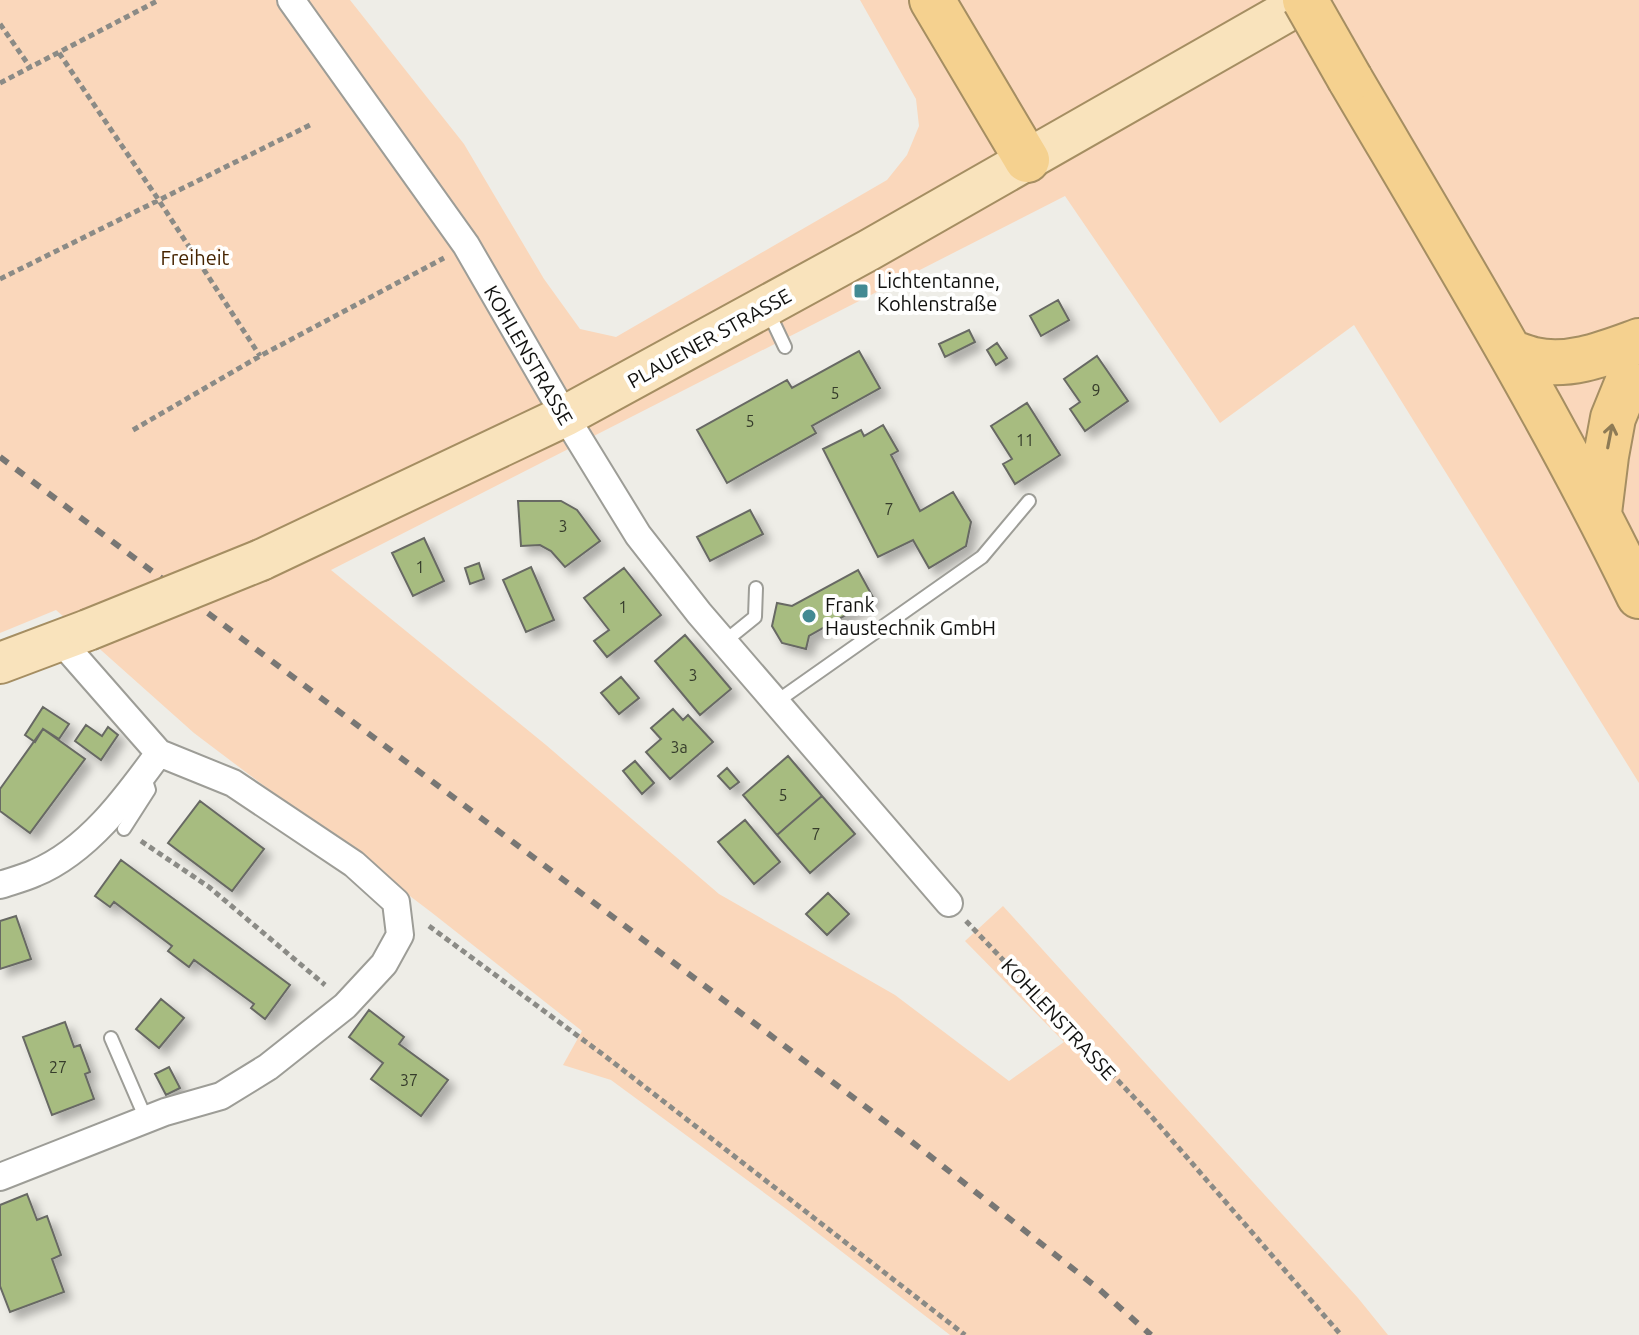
<svg xmlns="http://www.w3.org/2000/svg" width="1639" height="1335" font-family="Ubuntu,sans-serif">
<defs>
<filter id="shadow"><feDropShadow dx="7" dy="7" stdDeviation="4" flood-color="#0004"/></filter>
</defs>
<rect width="100%" height="100%" fill="#eeede7"/>
<path fill="#fad7bb" d="M0 0H350L464 144 544 279 580 329 616 337 887 180 907 155 919 126 916 99 860 0H1639V783L1354 325 1220 423 1065 196 331 570 546 745 719 894 895 995 1009 1081 1064 1042 965 941 1003 906 1358 1298 1388 1335H950L789 1211 611 1080 563 1065 582 1031 431 912 194 733 56 610 0 633Z"/>
<path fill="#a7bc80" stroke="#676964" stroke-width="2" filter="url(#shadow)" d="M1058 300 1069 320 1041 336 1030 316Z
M969 330 975 342 945 357 939 344Z
M997 343 1007 358 996 365 987 350Z
M859 351 880 388 812 426 816 433 727 483 697 430 787 380 792 388Z
M1097 356 1128 401 1085 431 1070 409 1080 402 1064 379Z
M1027 403 1060 455 1015 484 1003 464 1012 459 991 426Z
M883 425 898 451 891 455 920 511 953 492 971 522 966 546 929 568 913 540 878 557 823 449 861 430 864 436Z
M518 501H561L577 510 600 541 565 567 551 551 540 545 521 546Z
M750 510 763 534 710 561 697 537Z
M424 538 444 581 413 596 392 553Z
M479 563 484 579 470 584 465 568Z
M531 567 554 620 526 632 503 580Z
M624 568 661 615 607 657 594 641 609 630 584 598Z
M858 570 874 599 809 636 806 649 782 643 772 626 777 603 792 606Z
M685 635 731 689 700 715 655 661Z
M621 677 639 698 619 714 601 693Z
M43 707 69 724 59 739 43 729 35 742 25 735Z
M673 709 683 720 688 715 713 742 670 779 646 752 661 739 651 728Z
M86 725 102 736 108 727 118 735 101 760 75 741Z
M43 729 85 759 30 833 0 811V789Z
M788 756 822 796 777 835 743 795Z
M635 761 654 783 642 794 623 771Z
M727 768 739 782 730 789 718 776Z
M822 796 855 834 810 873 777 835Z
M200 801 264 849 232 891 168 843Z
M745 820 780 862 754 884 718 842Z
M121 860 290 985 265 1019 251 1008 254 1004 194 960 189 967 168 951 172 946 114 902 110 907 95 896Z
M828 893 849 914 827 935 806 914Z
M16 916 31 959 0 969V921Z
M161 999 184 1018 159 1048 136 1029Z
M369 1010 404 1037 399 1044 448 1080 421 1116 371 1079 383 1063 349 1037Z
M65 1022 74 1047 80 1045 90 1072 85 1074 94 1099 52 1115 23 1037Z
M169 1067 180 1088 166 1095 155 1074Z
M27 1194 37 1220 47 1216 61 1255 52 1259 64 1292 10 1312 0 1286V1205Z"/>
<g fill="none" stroke-linecap="round" stroke-linejoin="round">
<defs>
<path id="lane" d="M768 311 785 347
M724 642 755 617 756 588
M776 702 982 557 1029 501
M124 829 149 790 144 774
M111 1038 146 1119"/>
<path id="street" d="M291 0 466 245 565 416 638 535 699 613 949 903
M0 885C12 881 24 878 35 873 88 851 127 797 159 753L59 639
M0 1177 165 1112 221 1096 268 1067 345 1006 384 964 400 935 396 902 354 864 233 783 159 753"/>
<path id="primary" d="M261 560 565 416 869 250 1307 0
M0 663 88 630"/>
<path id="highway" d="M932 0 1027 160
M1350 79C1450 249 1553 418 1639 596
M1510 352C1518 355 1526 358 1534 360 1570 368 1606 353 1639 341
M1599 513 1606 456 1613 418 1639 354"/>
</defs>
<use href="#lane" stroke="#9d9d97" stroke-width="16"/>
<use href="#street" stroke="#9d9d97" stroke-width="30"/>
<use href="#primary" stroke="#a58e62" stroke-width="44"/>
<use href="#highway" stroke="#a58e62" stroke-width="48"/>
<path stroke="#8b8b86" stroke-width="5" stroke-dasharray="6 4" stroke-linecap="butt" d="M0 24 30 67
M59 53 158 199 260 356
M0 83 159 0
M0 279 312 124
M133 430 260 356 444 258
M141 841 209 887 325 985
M966 921 1145 1109 1341 1335
M429 926 605 1056 965 1335"/>
<use href="#lane" stroke="#fff" stroke-width="12"/>
<use href="#street" stroke="#fff" stroke-width="26"/>
<use href="#primary" stroke="#f9e3bc" stroke-width="40"/>
<use href="#highway" stroke="#f5d18f" stroke-width="44"/>
<path stroke="#787774" stroke-width="6" stroke-dasharray="10 10" stroke-linecap="butt" d="M0 457 902 1134 1100 1290 1151 1335"/>
<defs>
<path id="primary-bridge" d="M88 630 261 560"/>
<path id="highway-bridge" d="M1305 0 1350 79"/>
</defs>
<use href="#primary-bridge" stroke="#a58e62" stroke-width="44" stroke-linecap="butt"/>
<use href="#highway-bridge" stroke="#a58e62" stroke-width="48" stroke-linecap="butt"/>
<use href="#primary-bridge" stroke="#f9e3bc" stroke-width="40"/>
<use href="#highway-bridge" stroke="#f5d18f" stroke-width="44"/>
</g>
<defs><path id="oneway-shaft" d="M-6 0H5M1.5-3L5.5 0L1.5 3" fill="none" stroke-width="1.6" stroke-linecap="round" stroke-linejoin="round" transform="scale(2)"/></defs>
<use stroke="#8e7b55" href="#oneway-shaft" transform="translate(1610 436) rotate(-79)"/>
<g fill="#438a93" stroke="#fffffe" stroke-width="3">
<rect x="853" y="283" width="16" height="16" rx="4"/>
<circle cx="809" cy="616" r="8"/>
</g>
<g text-anchor="middle" dominant-baseline="central" stroke-width="8" stroke-linejoin="round" paint-order="stroke">
<g font-size="16" fill="#363c2b">
<text x="1096" y="390">9</text>
<text x="835" y="393">5</text>
<text x="750" y="421">5</text>
<text x="1025" y="440">11</text>
<text x="889" y="509">7</text>
<text x="563" y="526">3</text>
<text x="420" y="567">1</text>
<text x="623" y="607">1</text>
<text x="693" y="675">3</text>
<text x="679" y="747">3a</text>
<text x="783" y="795">5</text>
<text x="816" y="834">7</text>
<text x="58" y="1067">27</text>
<text x="409" y="1080">37</text>
</g>
<g font-size="20" fill="#462400" stroke="#fffffe">
<text x="195" y="257">Freiheit</text>
</g>
<g font-size="20" fill="#11110f" stroke="#fffffe" text-anchor="start">
<text x="877" y="280">Lichtentanne,<tspan x="877" dy="23">Kohlenstraße</tspan></text>
<text x="825" y="604">Frank<tspan x="825" dy="23">Haustechnik GmbH</tspan></text>
</g>
<g font-size="20" fill="#11110f" stroke="#fffffe">
<text transform="translate(709 338) rotate(-29)">PLAUENER STRASSE</text>
<text transform="translate(529 355) rotate(60)">KOHLENSTRASSE</text>
<text transform="translate(1059 1019) rotate(47)">KOHLENSTRASSE</text>
</g>
</g>
</svg>
